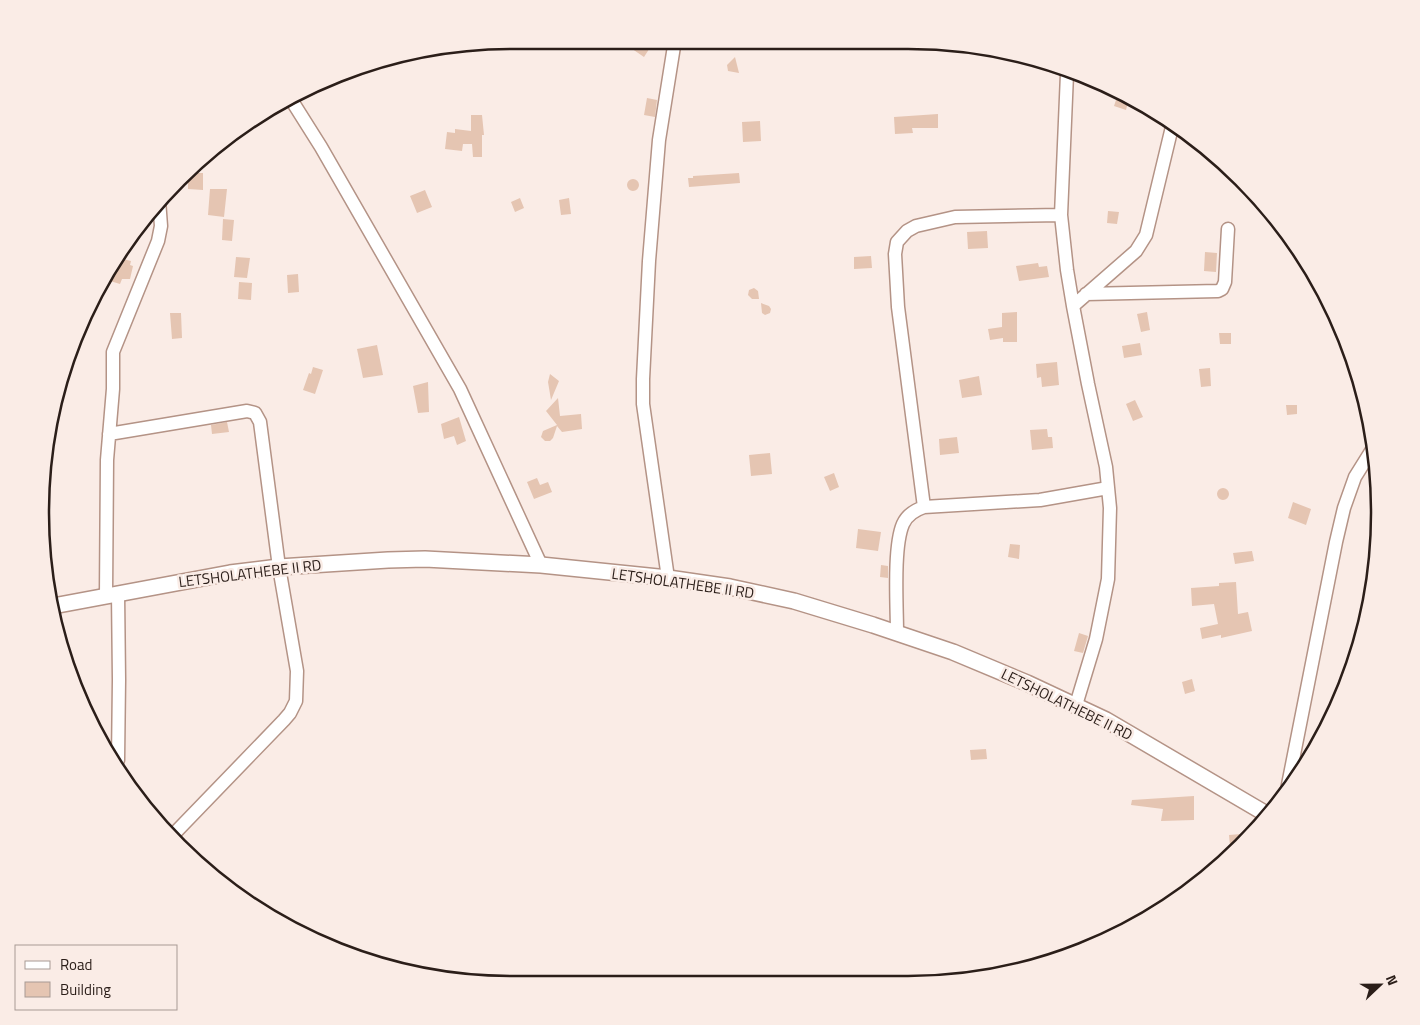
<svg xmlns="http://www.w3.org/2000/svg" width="1420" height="1025" font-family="'Titillium Web',sans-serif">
<rect width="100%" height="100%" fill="#faece6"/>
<path fill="#e5c5b2" d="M619 40H655L644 57Z
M735 57 739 73 728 71 727 65Z
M1118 94 1129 98 1126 110 1114 106Z
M647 98 657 100 655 117 644 115Z
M938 114V128H912L913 133 895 134 894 117Z
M471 115H482L484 135H482V157H473L472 144H463L462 151 445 149 447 132 455 133V129L471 131Z
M760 121 761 141 743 142 742 122Z
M190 173H203V190L188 189V174Z
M739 173 740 183 689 187 688 178H693V176Z
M627 185a6 6 0 1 1 12 0a6 6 0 1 1-12 0Z
M210 189H227L224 217 208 215Z
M425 190 432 207 417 213 410 196Z
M520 198 524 208 515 212 511 202Z
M569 198 571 214 561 215 559 200Z
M1108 211 1119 212 1117 224 1107 223Z
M223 219 234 220 232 241 222 240Z
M987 231 988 248 968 249 967 232Z
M1205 252 1217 253 1216 272 1204 271Z
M871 256 872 268 854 269V257Z
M236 257 250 258 247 278 234 277Z
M119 258 131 261 130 265 133 266 130 279H122L120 284 107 280 109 274Z
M1038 263 1039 267 1047 266 1049 277 1019 281 1016 266Z
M298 274 299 292 288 293 287 275Z
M239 282 252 283 251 300 238 299Z
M754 288 758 291 759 299H752L748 295 749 290Z
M761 303 769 306 771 309 770 313 765 315 762 313Z
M1017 312V342H1003V338L990 340 988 329 1002 327V313Z
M1147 312 1150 330 1141 332 1137 314Z
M170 313H181L182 338 172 339Z
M1219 333H1231V344H1220Z
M1140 343 1142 355 1124 358 1122 346Z
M377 345 383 375 363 378 357 349Z
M1057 362 1059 385 1042 387 1041 377 1037 378 1036 364Z
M313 367 323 370 315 394 303 390 309 373 311 374Z
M1210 368 1211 386 1201 387 1199 369Z
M550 374 559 381 551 400 548 382Z
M979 376 982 395 962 398 959 380Z
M428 382 429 412 418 413 413 386Z
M558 398 560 416 581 414 582 429 562 432 557 426 553 438 550 441H545L541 437 543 431 557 425 546 411Z
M1135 400 1143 417 1133 421 1126 404Z
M1286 405H1297V414L1287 415Z
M459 417 466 441 457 445 454 436 444 439 441 424Z
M227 422 229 432 212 434 211 425Z
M1047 429 1048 437H1052L1053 448 1032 450 1030 430Z
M957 437 959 453 940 455 939 439Z
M770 453 772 474 751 476 749 455Z
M834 473 839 487 830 491 824 477Z
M537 478 540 485 548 482 552 492 534 499 527 482Z
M1217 494a6 6 0 1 1 12 0a6 6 0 1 1-12 0Z
M1293 502 1311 509 1306 525 1288 518Z
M858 529 881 532 878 551 856 548Z
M1010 544 1020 545 1019 559 1008 557Z
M1252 551 1254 561 1235 564 1233 553Z
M881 565 888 566V578L880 577Z
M1236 582 1238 614 1248 612 1252 631 1221 638V635L1202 639 1200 628 1218 624 1214 604 1192 606 1191 588 1219 586V583Z
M1079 633 1088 636 1083 653 1074 651Z
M1192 679 1195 691 1185 694 1182 682Z
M986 749 987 759 971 760 970 750Z
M1194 796V820L1161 821 1163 809 1131 805 1132 800Z
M1241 834V844L1240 846H1230L1229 835Z"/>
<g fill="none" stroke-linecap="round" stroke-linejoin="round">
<defs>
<path id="minor" d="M1067 74 1061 215 1067 270 1073 306 1088 384 1106 467 1110 508 1108 579 1096 639 1076 705
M292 101 321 147 460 389 541 565
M1086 294 1218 291 1222 289 1225 282 1228 229
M1073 306 1136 251 1146 235 1172 127
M109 434 247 411 255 413 260 422 279 567 297 671 296 701 290 713 284 720 171 837
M924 507 898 307 895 254 897 242 907 231 916 226 955 217 1061 215
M668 578 643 404V379L649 261 659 140 675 40
M106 595 107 460 113 389V352L158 241 161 226 159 200
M897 633C897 606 893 547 903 524 907 515 915 510 924 507L1040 500 1108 488
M118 760 119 680 118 593
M1286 795 1336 542 1344 508 1355 477 1375 445"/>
<path id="tertiary" d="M53 606 230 573 279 567 388 560 425 559 541 565 668 578 730 587 794 601 873 625 953 652 1027 683 1106 720 1268 815"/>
</defs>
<use href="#minor" stroke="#b49386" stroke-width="15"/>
<use href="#tertiary" stroke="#b49386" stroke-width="18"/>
<use href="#minor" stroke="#fff" stroke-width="12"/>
<use href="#tertiary" stroke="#fff" stroke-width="15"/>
</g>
<g text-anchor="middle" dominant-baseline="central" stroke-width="5" stroke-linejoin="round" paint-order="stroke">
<g font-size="15" fill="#2b1e19" stroke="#faece6">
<text transform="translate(250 573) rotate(-7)">LETSHOLATHEBE II RD</text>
<text transform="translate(683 583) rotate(8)">LETSHOLATHEBE II RD</text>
<text transform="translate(1067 704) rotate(26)">LETSHOLATHEBE II RD</text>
</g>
</g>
<path d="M0 0H1420V1025H0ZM512 49H908A463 463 0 0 1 1371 512V513A463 463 0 0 1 908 976H512A463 463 0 0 1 49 513V512A463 463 0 0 1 512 49Z" fill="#faece6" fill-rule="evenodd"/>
<path fill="none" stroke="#2b1e19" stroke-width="2.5" d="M512 49H908A463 463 0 0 1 1371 512V513A463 463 0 0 1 908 976H512A463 463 0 0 1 49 513V512A463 463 0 0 1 512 49Z"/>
<rect x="15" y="945" width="162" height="65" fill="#faece6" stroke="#a79a94"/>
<rect x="25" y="961" width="25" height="8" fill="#ffffff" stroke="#a79a94"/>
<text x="60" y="970" font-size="15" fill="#2b1e19">Road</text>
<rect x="25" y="982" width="25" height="15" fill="#e5c5b2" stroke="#a79a94"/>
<text x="60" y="995" font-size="15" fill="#2b1e19">Building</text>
<g transform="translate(1380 985) rotate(68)" stroke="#faece6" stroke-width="4" paint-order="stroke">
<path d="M0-4L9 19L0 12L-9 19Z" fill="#2b1e19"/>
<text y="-8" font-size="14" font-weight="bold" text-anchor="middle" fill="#2b1e19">N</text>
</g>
</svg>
